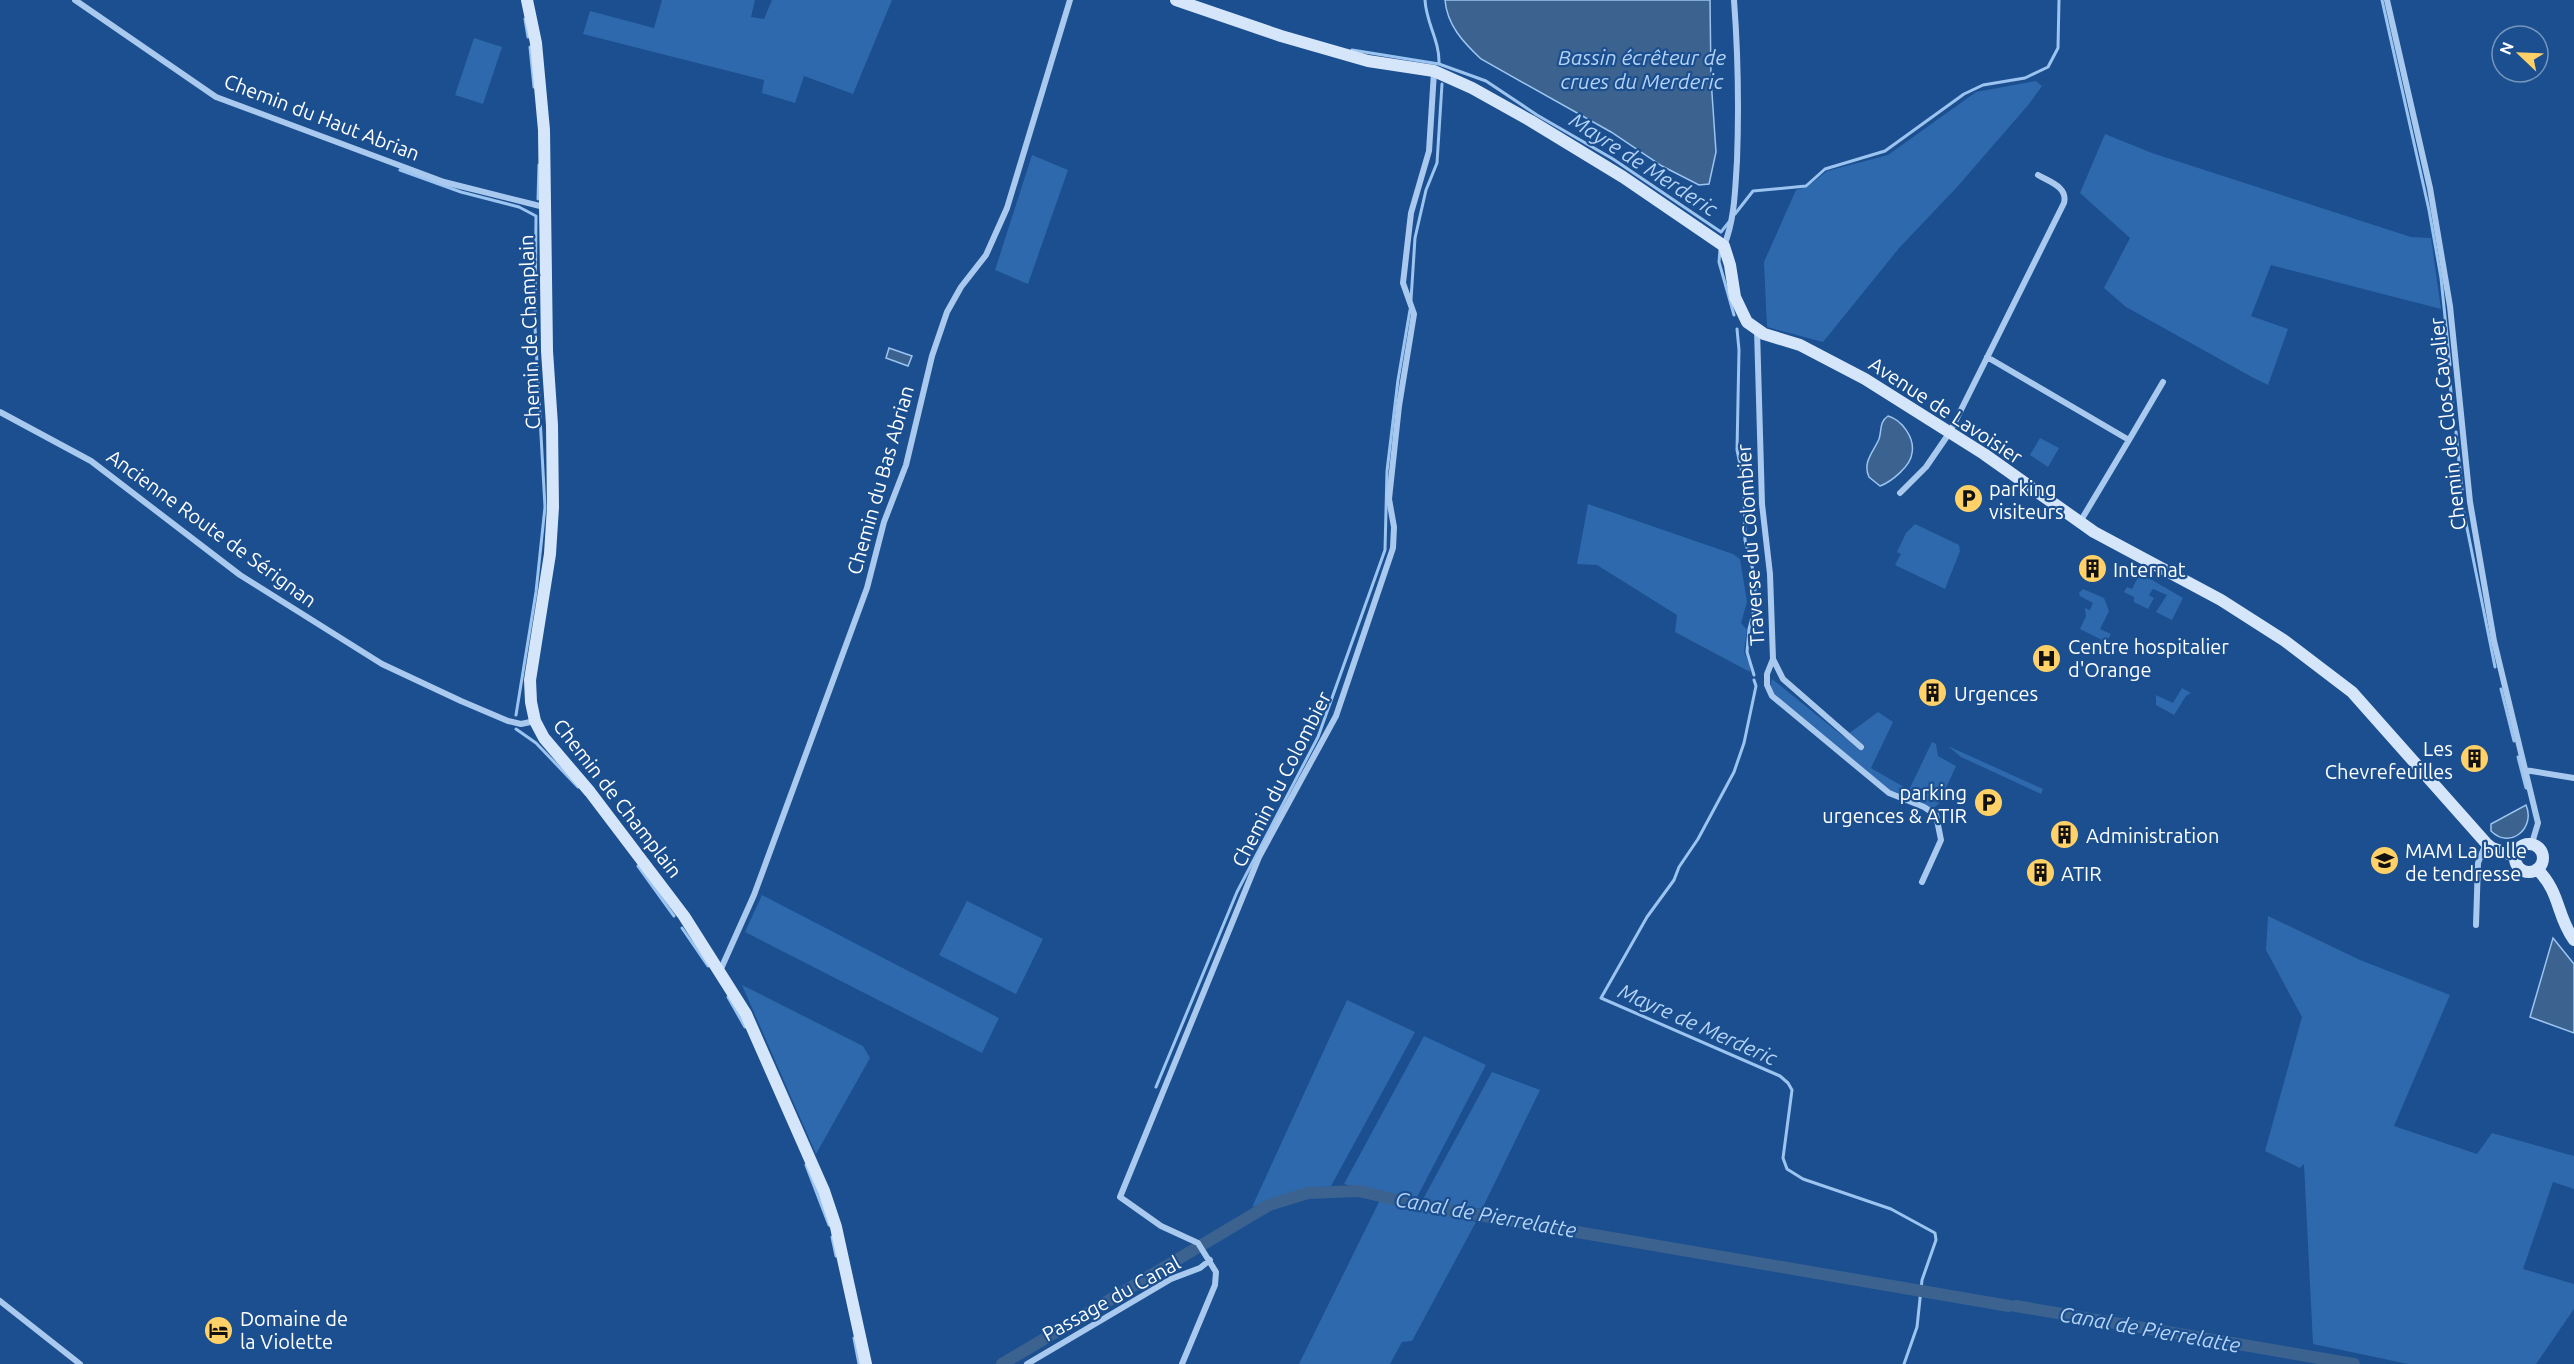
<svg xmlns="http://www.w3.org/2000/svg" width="2574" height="1364" font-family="Ubuntu,sans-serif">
<rect width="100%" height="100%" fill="#1b4f8f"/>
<path fill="#2e69ad" d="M662 0H755L751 17 764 19 772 0H892L853 94 804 76 795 103 762 93 764 80 583 34 590 11 654 28Z
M474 38 502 47 483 104 455 95Z
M2036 81 2042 86 2029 104 1958 186 1900 247 1823 342 1767 327 1764 262 1796 190 1807 187 1827 171 1888 155 1976 92Z
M2105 134 2152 153 2411 237 2431 238 2441 309 2271 265 2251 316 2288 329 2268 385 2250 376 2126 307 2104 288 2130 238 2080 193Z
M1032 155 1068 170 1028 284 995 270Z
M2040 438 2059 448 2048 467 2030 455Z
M1588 504 1733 554 1740 559 1747 602 1741 623 1747 630 1744 652 1750 665V672L1675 632 1677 615 1597 565 1577 564Z
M1915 524 1959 545 1960 551 1945 589 1895 565 1901 554 1897 552 1906 533Z
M2140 573 2183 598 2172 620 2156 612 2167 595 2153 589 2149 595 2154 598 2148 609 2134 602V597L2124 592 2127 587 2132 589Z
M2083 589 2104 598 2109 611 2100 629 2111 634 2106 642 2080 629 2086 616 2085 608 2090 610 2093 603 2080 596 2079 593Z
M1772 679 1844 737 1878 712 1893 722 1871 768 1909 790 1932 742 1936 744 1938 756 1956 766 1939 803 1932 810 1890 792 1774 695 1770 687Z
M2182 688 2191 693 2186 696 2174 715 2156 705V695L2173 703Z
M1948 746 2043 789 2041 794 1961 757Z
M762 895 999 1018 982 1053 745 932Z
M967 901 1043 939 1016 994 939 955Z
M2268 916 2360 960 2450 995 2394 1126 2477 1154 2492 1133 2574 1156V1189L2553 1182 2523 1269 2574 1284V1309L2536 1364H2408L2313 1344 2304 1164 2300 1168 2265 1151 2302 1017 2266 950Z
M742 985 863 1046 870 1058 816 1154Z
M1347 1000 1415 1032 1331 1186 1305 1189 1252 1207Z
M1424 1036 1486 1065 1414 1203 1344 1184Z
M1492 1072 1540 1090 1482 1209 1422 1201Z
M1380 1200 1476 1222 1412 1341 1402 1342 1390 1364H1299Z"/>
<path fill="#3c6290" stroke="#9cc4f0" stroke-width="1.5" d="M1445 0H1710L1711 79 1716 152 1709 184 1699 185 1662 166 1611 132 1481 59C1463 42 1447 25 1445 0Z
M889 348 912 356 908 366 886 358Z
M1888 416C1902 420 1915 438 1912 453 1911 466 1891 482 1880 486L1869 477C1862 462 1874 451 1879 439 1882 430 1879 422 1888 416Z
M2526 805C2536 828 2510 850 2491 831V824Z
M2553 938 2574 964V1033L2530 1017Z"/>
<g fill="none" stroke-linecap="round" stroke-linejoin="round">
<path stroke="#9cc4f0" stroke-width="3" d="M1425 0C1426 23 1440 41 1439 64L1486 81 1537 115 1613 159 1721 232
M2382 0 2429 210 2441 278 2450 365
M525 19 528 37
M530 47 534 87
M1352 50 1439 64
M400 170 461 192 519 207 536 216 535 327 545 507 536 592 516 715
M538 199 539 165
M1735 214 1753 191 1806 186 1825 169 1885 151 1964 94 1983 85 2025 78 2048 67 2058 48 2059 0
M1721 232 1729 222
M1720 249 1719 262 1734 315
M1411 300 1415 238 1426 190 1437 163 1442 84
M1737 329 1739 350 1737 450 1744 483 1745 540 1755 578V606L1749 629 1747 652 1754 675
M2450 382 2453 414
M2456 432 2462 490
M2464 513 2495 667
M1754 680 1756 686 1744 743 1734 772 1698 839 1679 867 1674 880 1647 917 1601 998 1780 1076 1788 1083 1792 1090 1783 1158 1787 1169 1803 1179 1891 1209 1935 1233 1936 1240 1922 1280 1917 1327 1904 1364
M2501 689 2514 741
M516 729 536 743 578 787
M2518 757 2526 788
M638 866 674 916
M682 928 708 966
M728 997 745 1027
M1156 1087 1237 892 1318 737 1385 550 1387 471 1398 380 1410 310
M806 1165 829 1225
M832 1237 836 1256
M854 1338 859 1364"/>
<path stroke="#3c6290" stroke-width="12" d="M2016 1306 2354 1364
M1002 1364 1269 1205 1308 1193 1359 1191 1414 1204 2009 1306"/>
<path stroke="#a9c9ee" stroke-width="6" d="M75 0 216 97 444 182 544 207
M2387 0 2430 188 2450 306 2470 502 2494 641 2538 823 2532 843
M1724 246C1735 218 1735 190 1737 161 1739 107 1738 53 1734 0
M1757 330 1762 504 1770 574 1773 659 1767 674V685L1772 696 1889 793 1924 807 1936 815 1941 840 1922 882
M1987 357 2129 440 2080 522
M0 412 91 461 240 575 382 664 461 701 508 721 521 724 535 721
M2129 440 2163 382
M1900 493 1926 467 1950 432 2064 203C2068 187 2050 182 2038 175
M1773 659 1783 679 1861 747
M2525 770 2574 778
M2476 925 2478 863 2486 843
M720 971 754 895 867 588 884 522 906 465 932 356 947 312 961 287 986 255 1007 208 1070 0
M0 1301 80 1364
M1027 1364 1171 1279 1200 1268 1210 1260
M1182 1364 1215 1285 1216 1272 1198 1243 1161 1226 1120 1197 1259 857 1336 716 1393 548 1394 527 1389 499 1399 406 1414 314 1403 283 1411 213 1429 151 1434 72"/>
<path stroke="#d6e6fa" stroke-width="12" d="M527 0 536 43 544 130 547 351 552 425 553 507 550 554 530 680 531 702 535 721 544 738 590 792 684 916 746 1014 824 1191 836 1227 866 1364
M1176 0 1281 36 1368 61 1434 71 1472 88 1531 121 1623 177 1724 246 1730 265 1735 297 1747 322 1764 334 1800 345 1865 379 1984 454 2094 532 2221 600 2285 641 2352 692 2486 843 2492 848 2515 856
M2515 858a14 14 0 1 1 28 0a14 14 0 1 1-28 0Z
M2537 869C2561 893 2556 915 2574 940"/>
</g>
<defs>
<symbol id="parking-disc" viewBox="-11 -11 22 22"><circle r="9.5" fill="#ffd166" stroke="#1b4f8f"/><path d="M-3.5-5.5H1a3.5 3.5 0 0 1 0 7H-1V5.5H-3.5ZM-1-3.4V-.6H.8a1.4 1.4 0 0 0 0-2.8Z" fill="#111"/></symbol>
<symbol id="building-disc" viewBox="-11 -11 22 22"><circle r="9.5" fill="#ffd166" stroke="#1b4f8f"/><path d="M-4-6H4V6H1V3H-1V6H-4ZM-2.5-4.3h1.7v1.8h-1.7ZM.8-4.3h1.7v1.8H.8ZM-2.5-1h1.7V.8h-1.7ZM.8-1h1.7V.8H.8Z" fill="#111"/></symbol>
<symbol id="hospital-disc" viewBox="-11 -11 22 22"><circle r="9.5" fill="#ffd166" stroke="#1b4f8f"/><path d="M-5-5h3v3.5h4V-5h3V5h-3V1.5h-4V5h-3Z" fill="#111"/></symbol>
<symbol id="school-disc" viewBox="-11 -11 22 22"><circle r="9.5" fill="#ffd166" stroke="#1b4f8f"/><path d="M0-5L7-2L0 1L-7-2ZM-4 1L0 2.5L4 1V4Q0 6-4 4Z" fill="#111"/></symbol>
<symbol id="hotel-disc" viewBox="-11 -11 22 22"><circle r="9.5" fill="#ffd166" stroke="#1b4f8f"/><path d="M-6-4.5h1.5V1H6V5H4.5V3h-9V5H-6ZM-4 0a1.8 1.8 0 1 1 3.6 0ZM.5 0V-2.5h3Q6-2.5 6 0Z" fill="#111"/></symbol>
</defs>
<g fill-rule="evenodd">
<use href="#parking-disc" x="1952" y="482" width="33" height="33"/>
<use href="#building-disc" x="2076" y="552" width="33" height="33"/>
<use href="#hospital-disc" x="2030" y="642" width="33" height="33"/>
<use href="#building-disc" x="1916" y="676" width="33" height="33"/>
<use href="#building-disc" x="2458" y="742" width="33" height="33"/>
<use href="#parking-disc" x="1972" y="786" width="33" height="33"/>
<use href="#building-disc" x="2048" y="818" width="33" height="33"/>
<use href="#school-disc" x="2368" y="844" width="33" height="33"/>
<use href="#building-disc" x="2024" y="856" width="33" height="33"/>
<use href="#hotel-disc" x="202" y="1314" width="33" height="33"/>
</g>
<g text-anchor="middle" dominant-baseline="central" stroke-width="4.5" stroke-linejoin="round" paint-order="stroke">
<g font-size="20" fill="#fff" stroke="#1b4f8f">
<text transform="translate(322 117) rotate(21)">Chemin du Haut Abrian</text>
<text transform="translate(529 332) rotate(-92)">Chemin de Champlain</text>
<text transform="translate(1946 410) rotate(33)">Avenue de Lavoisier</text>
<text transform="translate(2447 424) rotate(-96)">Chemin de Clos Cavalier</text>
<text transform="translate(880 480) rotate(-74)">Chemin du Bas Abrian</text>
<text transform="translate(212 528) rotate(36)">Ancienne Route de Sérignan</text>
<text transform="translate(1750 545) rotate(-94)">Traverse du Colombier</text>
<text transform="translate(1281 779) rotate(-63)">Chemin du Colombier</text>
<text transform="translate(618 798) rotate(52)">Chemin de Champlain</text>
<text transform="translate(1111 1298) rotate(-29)">Passage du Canal</text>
</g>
<g font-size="20" fill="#fff" stroke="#1b4f8f" text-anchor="start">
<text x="1989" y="488">parking<tspan x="1989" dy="23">visiteurs</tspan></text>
<text x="2113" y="569">Internat</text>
<text x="2068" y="646">Centre hospitalier<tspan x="2068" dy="23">d'Orange</tspan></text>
<text x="1954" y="693">Urgences</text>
<text x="2453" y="748" text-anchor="end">Les<tspan x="2453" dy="23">Chevrefeuilles</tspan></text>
<text x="1967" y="792" text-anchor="end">parking<tspan x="1967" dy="23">urgences &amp; ATIR</tspan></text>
<text x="2086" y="835">Administration</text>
<text x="2405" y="850">MAM La bulle<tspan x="2405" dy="23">de tendresse</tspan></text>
<text x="2061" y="873">ATIR</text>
<text x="240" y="1318">Domaine de<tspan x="240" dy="23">la Violette</tspan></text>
</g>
<g font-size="21" font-style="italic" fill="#b5d3f5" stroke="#1b4f8f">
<text x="1642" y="57">Bassin écrêteur de<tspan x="1642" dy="24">crues du Merderic</tspan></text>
<text transform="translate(1644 164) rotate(33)">Mayre de Merderic</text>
<text transform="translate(1698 1024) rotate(24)">Mayre de Merderic</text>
<text transform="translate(1486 1214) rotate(10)">Canal de Pierrelatte</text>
<text transform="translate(2150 1329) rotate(10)">Canal de Pierrelatte</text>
</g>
</g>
<g transform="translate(2520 54) rotate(293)"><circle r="28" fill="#1b4f8f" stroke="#7695bc" stroke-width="1.5"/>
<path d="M0-4.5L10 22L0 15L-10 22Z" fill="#ffd166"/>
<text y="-9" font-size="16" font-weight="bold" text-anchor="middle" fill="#ffffff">N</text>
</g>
</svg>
